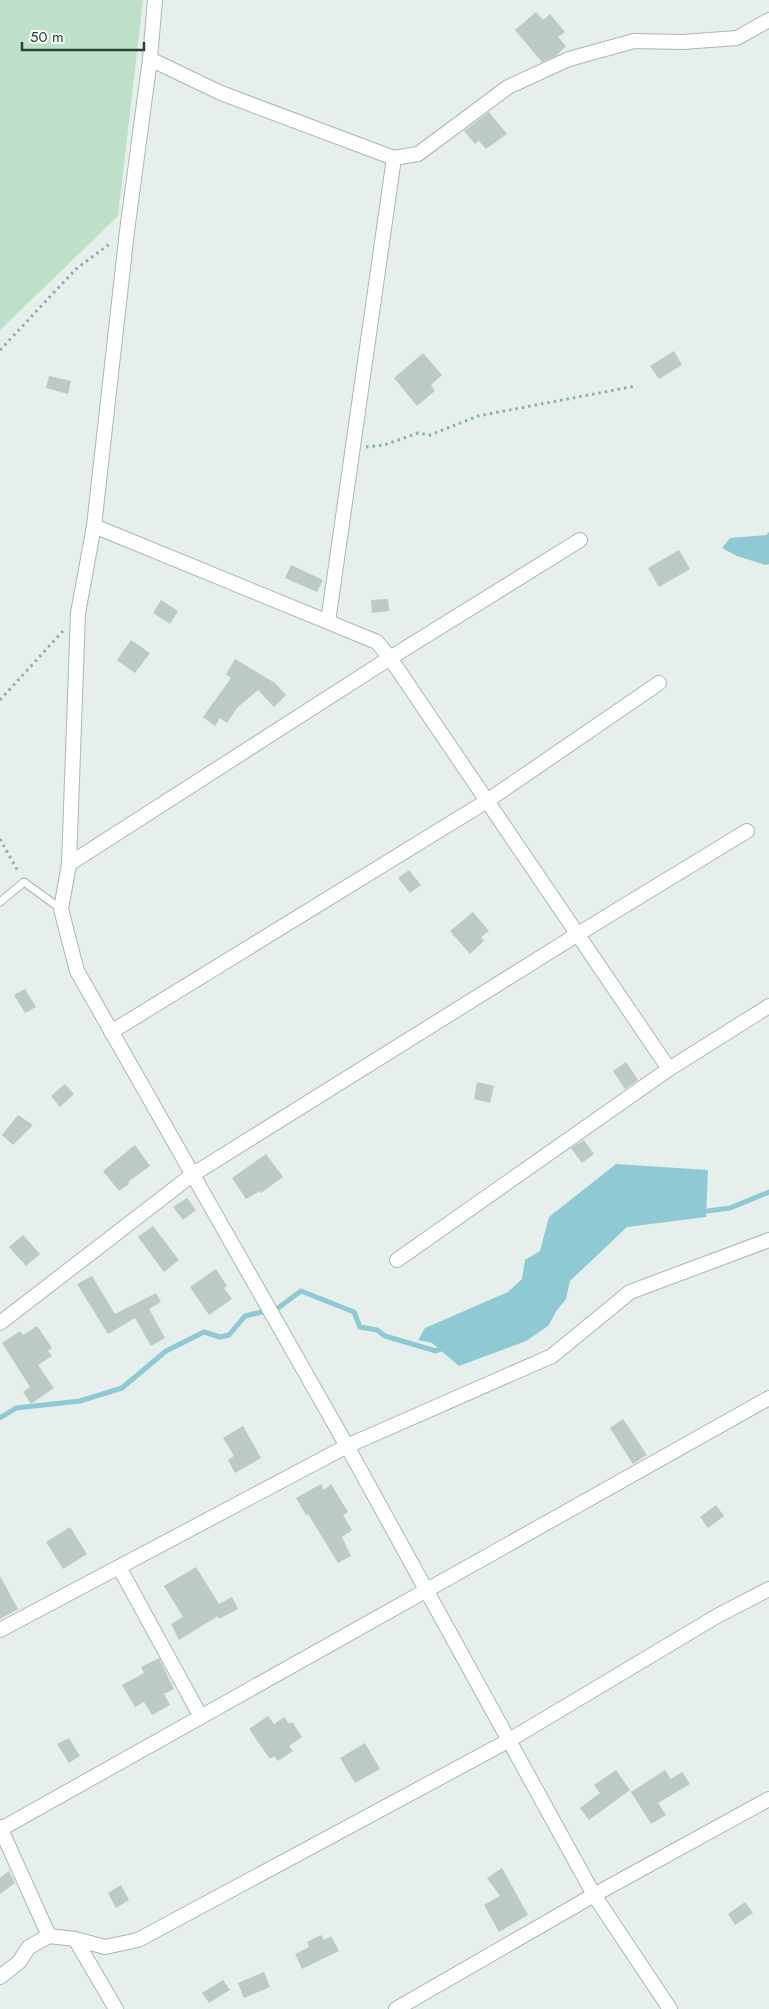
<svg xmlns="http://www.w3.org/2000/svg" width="769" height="2009" font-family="Jost,sans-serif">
<rect width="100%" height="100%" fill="#e6efeb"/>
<path fill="#bfe0c8" d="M0 0H143L118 216 0 330Z"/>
<path fill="#8ec9d4" d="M769 532V564L766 565 737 556 722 548 730 538 766 535Z
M616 1164 708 1170 706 1217 627 1227 570 1281 566 1299 557 1310 548 1326 526 1341 459 1366 432 1343 418 1340 425 1328 508 1292 522 1279 525 1260 540 1251 549 1217Z"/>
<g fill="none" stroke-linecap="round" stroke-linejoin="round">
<path stroke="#8ec9d4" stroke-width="5" d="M700 1212 730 1208 769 1192
M0 1418 16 1408 80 1401 122 1388 166 1351 204 1332 220 1337 229 1335 245 1316 278 1308 301 1291 354 1312 360 1327 377 1330 385 1336 436 1351 446 1347"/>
</g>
<path fill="#bbcac4" d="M536 12 543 20 550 14 565 32 558 37 566 46 556 56 542 62 515 30Z
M489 112 507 134 486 149 479 141 475 144 464 131Z
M674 351 682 365 659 379 650 366Z
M423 353 442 375 431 385 435 391 417 406 394 378Z
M49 376 71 381 68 394 46 388Z
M679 550 690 569 659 587 648 568Z
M291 565 323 580 317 592 285 578Z
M388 599 389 611 372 613 371 600Z
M161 600 178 611 170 624 153 613Z
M131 640 150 653 135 673 117 660Z
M235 659 275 683 286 695 274 707 258 690 237 708 227 723 220 718 215 726 203 717 231 678 226 674Z
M409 870 421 885 410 893 398 878Z
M473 912 489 931 481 937 484 941 470 954 450 931Z
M25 989 36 1007 25 1013 14 995Z
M626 1062 638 1080 625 1089 613 1071Z
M477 1082 494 1086 490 1103 474 1099Z
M65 1084 74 1094 60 1107 51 1096Z
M18 1115 33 1125 13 1145 2 1135Z
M584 1140 594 1154 582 1163 571 1148Z
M135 1145 150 1166 128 1182 129 1184 119 1191 103 1171Z
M266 1154 283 1177 261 1193 260 1191 246 1199 232 1178Z
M187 1198 196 1210 183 1220 173 1207Z
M153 1226 179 1260 164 1272 138 1237Z
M23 1235 40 1254 26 1266 9 1247Z
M216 1269 227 1286 224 1288 232 1299 209 1315 190 1287Z
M92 1276 115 1314 156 1293 161 1302 149 1309 165 1338 151 1346 135 1318 108 1334 77 1284Z
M37 1326 52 1348 48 1351 52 1356 38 1365 54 1388 31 1404 23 1392 30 1387 2 1343 20 1331 23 1335Z
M623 1419 647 1455 633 1464 610 1428Z
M243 1426 261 1458 235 1473 228 1460 234 1456 223 1438Z
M321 1484 324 1490 331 1484 348 1512 343 1515 352 1530 342 1537 351 1556 338 1563 308 1514 306 1515 296 1498Z
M716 1505 724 1516 708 1528 700 1517Z
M70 1527 87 1554 63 1569 46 1542Z
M196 1567 219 1604 232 1597 238 1609 219 1619 218 1616 179 1640 171 1624 183 1617 164 1586Z
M0 1576 18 1609 0 1619Z
M159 1658 174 1689 164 1694 170 1705 152 1715 144 1702 135 1707 122 1685 144 1673 141 1667Z
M268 1716 274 1724 284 1717 289 1724 292 1722 302 1737 289 1746 293 1751 278 1761 274 1756 270 1759 249 1729Z
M69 1738 80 1756 69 1763 57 1744Z
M365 1743 380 1769 355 1783 340 1758Z
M616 1770 630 1790 589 1820 580 1808 600 1793 594 1785Z
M665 1770 671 1779 682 1772 690 1784 658 1803 666 1815 651 1824 631 1792Z
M502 1868 528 1915 499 1932 484 1905 500 1896 487 1878Z
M9 1871 15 1883 0 1894V1878Z
M121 1885 129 1900 116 1908 108 1893Z
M745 1902 753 1913 735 1925 728 1914Z
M321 1935 324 1940 331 1936 339 1951 302 1969 295 1954 309 1947 307 1942Z
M264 1972 270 1987 244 1998 238 1983Z
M223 1980 230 1990 209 2003 202 1993Z"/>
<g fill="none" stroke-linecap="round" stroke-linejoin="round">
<defs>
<path id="service" d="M0 902 24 882 61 909"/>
<path id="minor" d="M155 0 150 59 127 231 94 526 78 613 69 864 61 909 77 971 347 1446 594 1895 670 2009
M150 59 221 93 394 158 418 154 508 87 569 59 634 41 683 42 737 38 769 20
M94 526 377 642 390 658 669 1069
M328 622 394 158
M69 864 390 658 580 540
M111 1032 487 801 659 683
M397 1260 669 1069 769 1006
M0 1323 192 1175 578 934 747 831
M119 1567 201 1717
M0 1630 347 1446 552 1356 630 1292 769 1240
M0 1827 49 1936
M1 1829 769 1398
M75 1939 116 2009
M0 1977 19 1962 29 1947 49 1936 75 1939 105 1947 138 1940 508 1741 717 1616 769 1589
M396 2009 594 1895 769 1799"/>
</defs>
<use href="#service" stroke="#a8b8b2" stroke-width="9"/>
<use href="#minor" stroke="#a8b8b2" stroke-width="16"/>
<path stroke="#86b3a5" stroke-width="3" stroke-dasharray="2.5 4" stroke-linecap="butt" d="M0 350 76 269 112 242
M366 447 384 445 418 433 430 435 478 416 636 386
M0 700 63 631
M0 839 19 873"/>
<use href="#service" stroke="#fff" stroke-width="7"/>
<use href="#minor" stroke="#fff" stroke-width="14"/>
</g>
<path d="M22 42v8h122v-8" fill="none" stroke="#24423a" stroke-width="2.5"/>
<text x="30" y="42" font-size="15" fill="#24423a" stroke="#f7fbf9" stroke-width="4" paint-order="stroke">50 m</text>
</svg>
